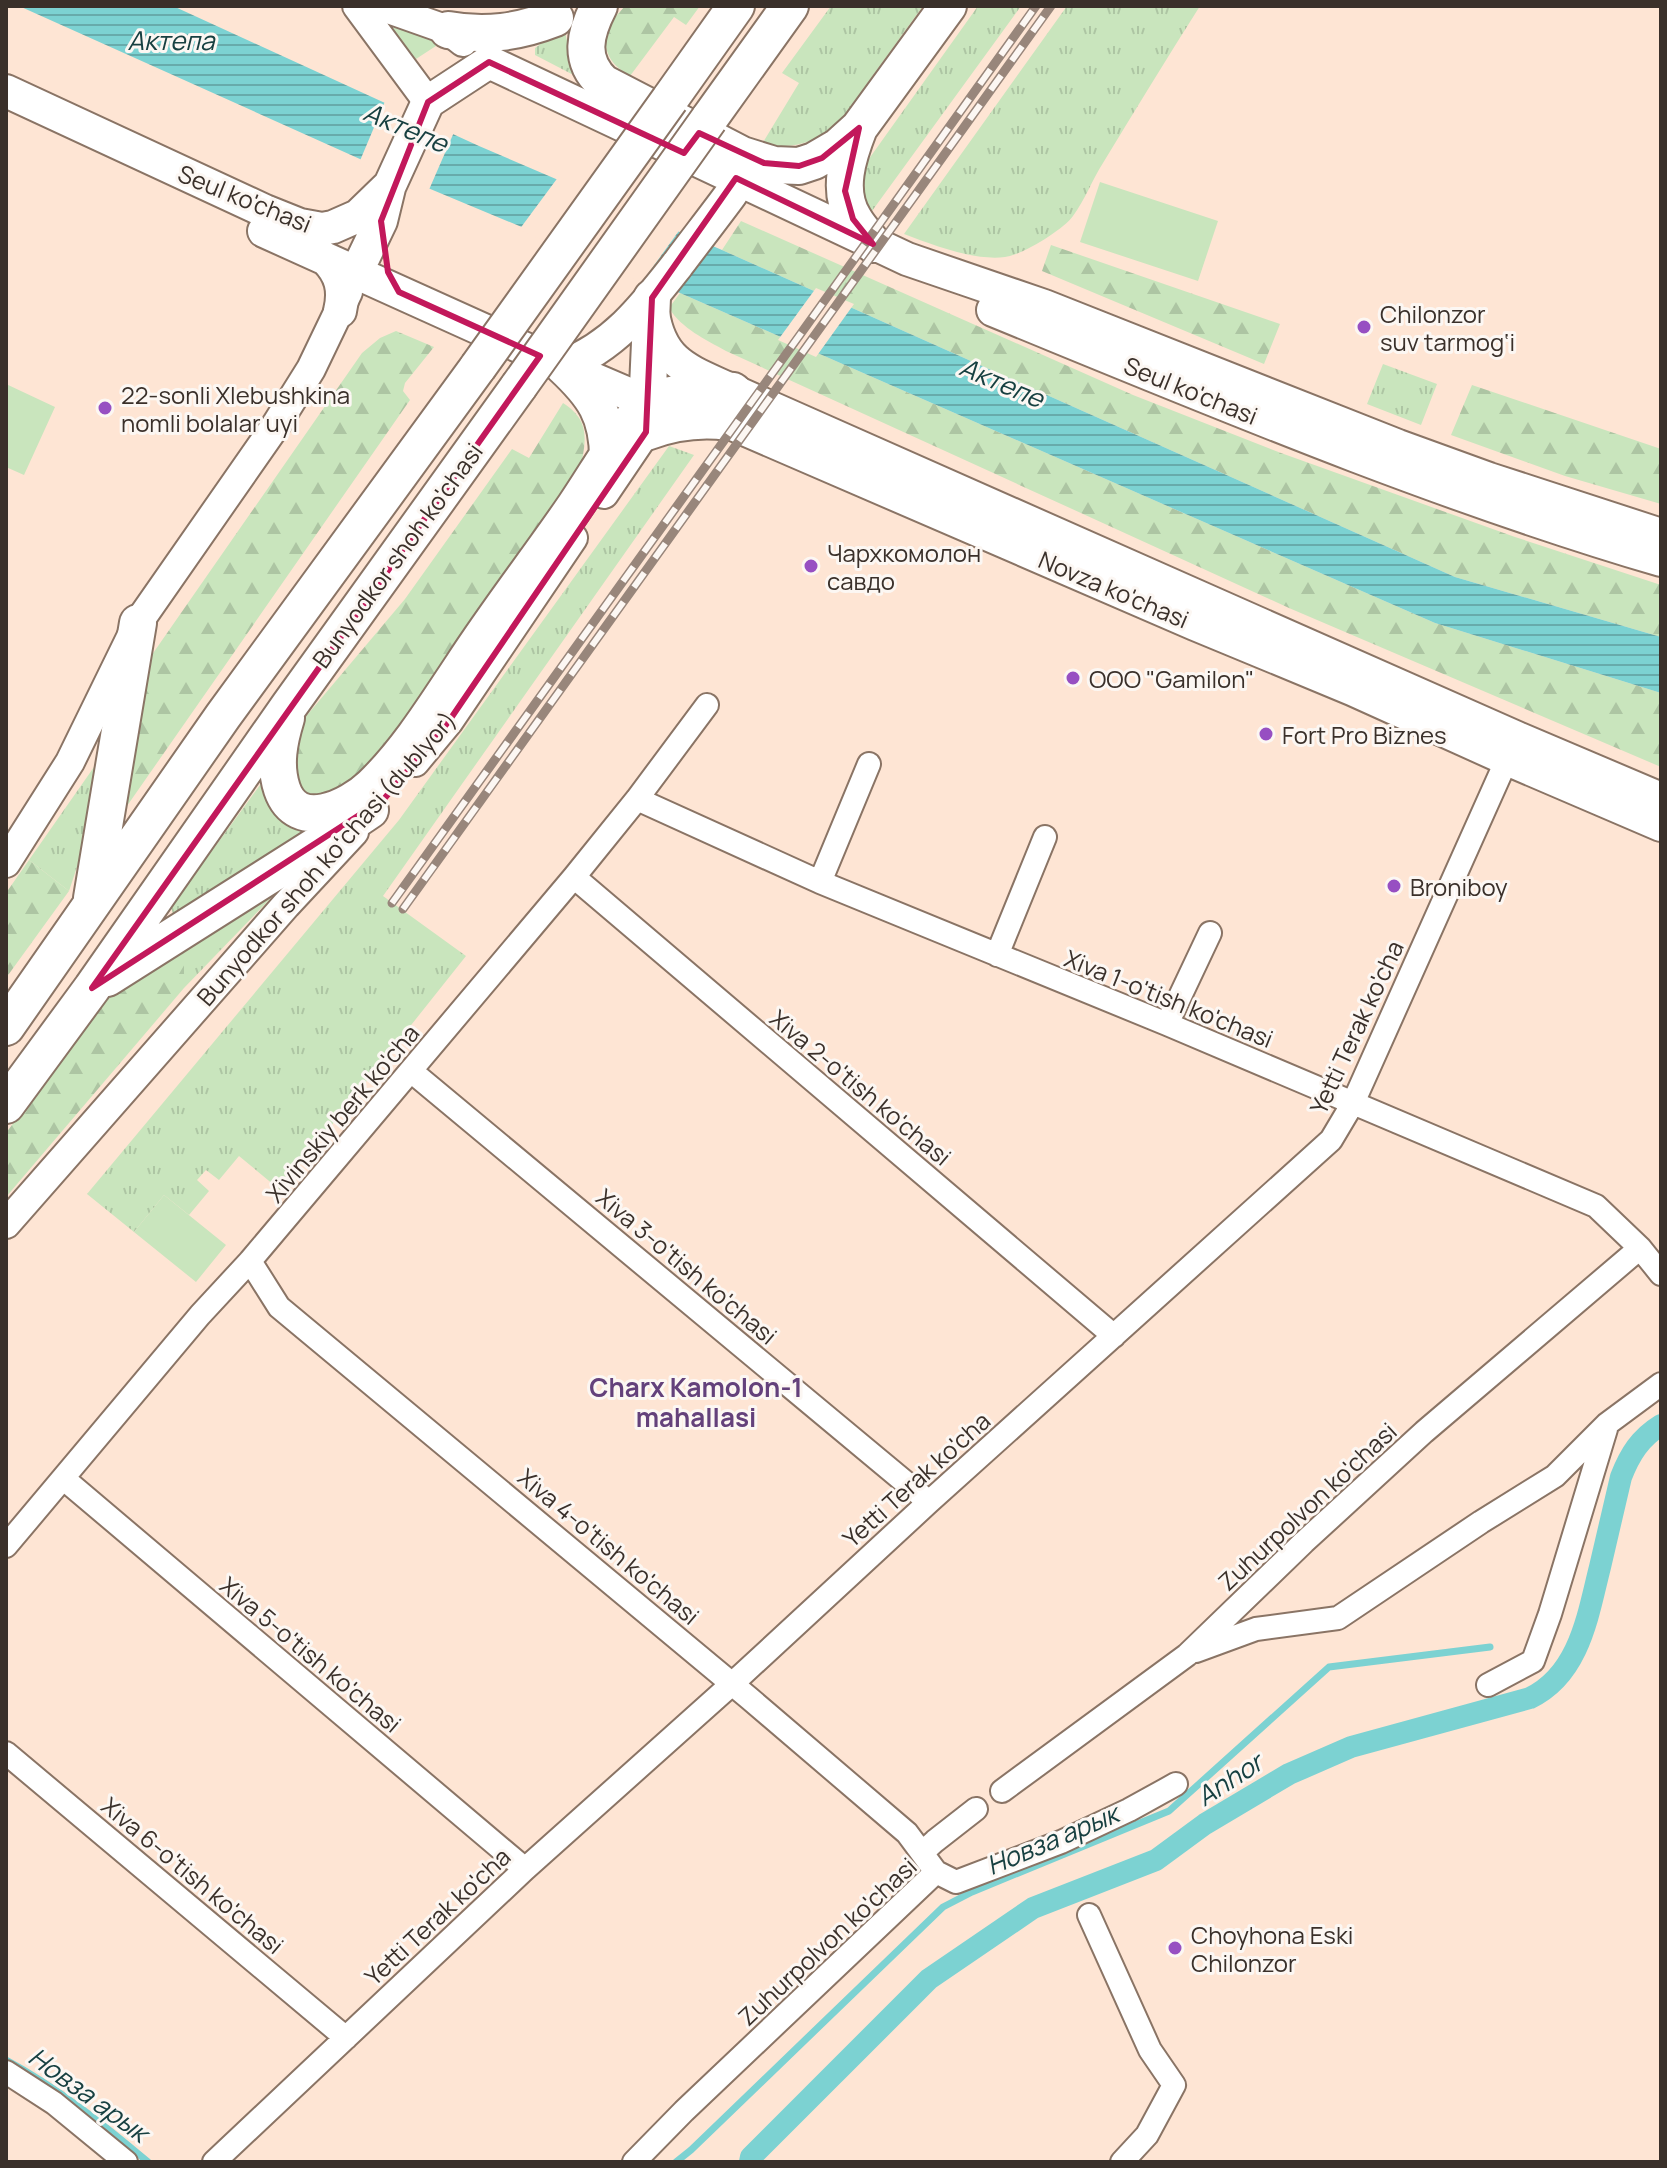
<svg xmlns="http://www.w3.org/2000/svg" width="1667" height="2168" font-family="Manrope,sans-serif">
<defs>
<pattern id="grass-tufts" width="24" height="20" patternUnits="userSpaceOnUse" patternTransform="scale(2)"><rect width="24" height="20" fill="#c9e5bd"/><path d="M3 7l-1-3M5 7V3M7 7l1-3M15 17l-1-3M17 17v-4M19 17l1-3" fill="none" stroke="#adc5a3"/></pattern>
<pattern id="forest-firs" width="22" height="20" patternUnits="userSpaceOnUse" patternTransform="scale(2)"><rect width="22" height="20" fill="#c9e5bd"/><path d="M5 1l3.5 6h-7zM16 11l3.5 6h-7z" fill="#adc5a3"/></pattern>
<pattern id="water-rules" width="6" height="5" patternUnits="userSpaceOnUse" patternTransform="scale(2)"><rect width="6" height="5" fill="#7cd2d2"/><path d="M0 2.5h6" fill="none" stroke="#67abab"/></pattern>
</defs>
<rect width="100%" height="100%" fill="#fee5d4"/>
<path fill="url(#grass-tufts)" d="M831 6H923L840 121C816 143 794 150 762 144L799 83 782 73Z
M978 6H1021L872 211 862 201 861 170Z
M1067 6H1200C1167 58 1135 110 1103 163 1092 180 1085 200 1073 216 1063 230 1022 255 1005 257 974 261 933 245 904 234Z
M389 26 442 42 416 59 387 29Z
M565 26C565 47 578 65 587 82L535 55V48Z
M1383 364 1437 384 1421 425 1367 404Z
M669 446 694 455 383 896 466 956 280 1190 239 1156 219 1180 206 1170 197 1180 209 1191 189 1215 164 1195 134 1232 87 1194 399 820Z
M101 757 89 831 69 891 29 860Z
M263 781 315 829 174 918 171 907Z
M301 867 184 988V964L115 986Z"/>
<path fill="url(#forest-firs)" d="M625 6H700L686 25 674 17 630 76C609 64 603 51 606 27Z
M741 221 1133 395 1281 453 1515 537 1661 585V637L1455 577 722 250Z
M1051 245 1280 324 1264 364 1042 271Z
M680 293 1435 623 1661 693V767L1289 608 726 351C705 339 682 329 669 308Z
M396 331 434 347 405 383 403 391 410 400 120 816 149 659 362 353 380 338Z
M1472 385 1661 449V504L1565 476 1451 435Z
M563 403C593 422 585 444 579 475L374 771 344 797 306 795 293 779 297 727 405 599 512 449 529 458Z
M29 860 69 891 6 978V893Z
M180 954 184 964V988L6 1197V1133L115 986Z"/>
<path fill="#c9e5bd" d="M1100 182 1218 221 1198 281 1080 242Z
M6 384 55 407 24 475 6 467Z
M164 1195 226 1245 196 1282 134 1232Z"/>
<path fill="url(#water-rules)" d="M19 6H173L479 146 722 250 1455 577 1661 637V693L1435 623 680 293 380 168Z"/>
<path fill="#fee5d4" d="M386 99 455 130 428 192 359 163Z
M559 176 681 228 642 282 519 230Z
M816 288 854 304 816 357 778 340Z"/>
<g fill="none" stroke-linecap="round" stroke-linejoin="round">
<path stroke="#7cd2d2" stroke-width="7" d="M6 2060C58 2088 103 2124 148 2162
M676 2162 691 2150 943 1907 972 1892 1169 1811 1329 1667 1490 1647"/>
<path stroke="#7cd2d2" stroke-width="22" d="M750 2162 751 2157 929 1979 1033 1908 1156 1860 1205 1824 1289 1774 1351 1747 1530 1698C1580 1674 1588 1614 1600 1567 1607 1537 1614 1507 1621 1477 1630 1454 1640 1438 1661 1425"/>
<defs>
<path id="minor" d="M637 799 820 882 1167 1024 1596 1206 1640 1248 1661 1274
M574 877 1114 1336
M820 882 869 764
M997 955 1045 837
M1167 1024 1210 933
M411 1071 929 1502
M250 1261 279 1307 749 1698 907 1833 936 1872
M64 1479 525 1869
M6 1546 200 1315 250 1261 574 877 637 799 707 705
M1196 1651 1256 1629 1338 1618 1481 1522 1555 1476 1607 1424 1661 1384
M1488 1685 1533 1661 1550 1614 1606 1429
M6 1753 346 2038
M1002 1791 1187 1655 1304 1542 1424 1432 1640 1248
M923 1852 935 1841 976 1809
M1089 1915 1150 2050 1174 2085 1147 2135 1122 2162
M6 2072 54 2103 126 2162
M214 2162 525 1869 733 1683 929 1502 1331 1140 1353 1103 1512 748
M634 2162 684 2111 936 1872 956 1882 1061 1842 1129 1810 1176 1784"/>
<path id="tertiary" d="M357 6 428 102
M380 6 448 30 463 42
M604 494 646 432
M415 762 449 721 573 538
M6 863 70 762 138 623 276 425 311 369 348 292
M6 1224 286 905 354 832"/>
<path id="secondary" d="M6 91 265 211 300 225 322 229 333 227 358 216 390 185 428 102 489 62 907 259 1044 306 1398 446 1489 479 1661 535
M264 231 563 366 647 402 728 422 1195 624 1352 689 1507 759 1661 825
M326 259C341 274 345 290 340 311
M356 273 381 221 389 188
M993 310C1213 400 1433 493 1661 560
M653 313C661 365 691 371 733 391L1517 738 1661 799
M563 366C615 346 645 306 678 264 696 240 714 217 731 194L733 185 731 175"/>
<path id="primary" d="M599 6C585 33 578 60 603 83L742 155 774 165 799 166 814 161 838 147 859 128
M448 30C486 37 519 32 555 18
M670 99 736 6
M709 119 790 6
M873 244C867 236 859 228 854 219 836 191 848 156 859 128L948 6
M652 298 646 432C673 422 699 418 728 422
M563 366C594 395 608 415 608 458
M286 718C279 741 274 765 282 789 297 833 349 808 372 786 408 751 435 707 463 665 498 611 538 560 575 506 598 472 620 432 647 402 676 391 703 388 733 391
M92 898 138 623
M107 978 333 835 370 810
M6 1027 223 716 478 367
M6 1105 92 988 289 706 519 386"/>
</defs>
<use href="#minor" stroke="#8a7465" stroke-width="26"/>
<use href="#tertiary" stroke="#8a7465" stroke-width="32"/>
<use href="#secondary" stroke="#8a7465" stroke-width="36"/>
<use href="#primary" stroke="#8a7465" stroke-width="40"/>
<use href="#minor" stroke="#fff" stroke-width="22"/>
<use href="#tertiary" stroke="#fff" stroke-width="28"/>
<use href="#secondary" stroke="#fff" stroke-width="32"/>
<use href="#primary" stroke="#fff" stroke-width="36"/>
<defs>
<path id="rail" d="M392 903 1036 6
M403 909 1051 6"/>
</defs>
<use href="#rail" stroke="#98867b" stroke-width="9"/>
<use href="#rail" stroke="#fcf7f3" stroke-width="6" stroke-dasharray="18" stroke-linecap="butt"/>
<defs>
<path id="primary-bridge" d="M478 367 670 99
M519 386 709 119"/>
</defs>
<use href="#primary-bridge" stroke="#8a7465" stroke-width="40" stroke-linecap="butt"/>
<use href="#primary-bridge" stroke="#fff" stroke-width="36"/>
</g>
<path fill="none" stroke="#c2185b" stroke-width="6" stroke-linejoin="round" d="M489 62 684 153 699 133 764 163 799 166 822 158 859 128 845 191 853 219 873 244 736 178 652 298 646 432 449 721 384 799 92 988 540 356 399 292 388 272 381 221 428 102Z"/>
<g fill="#974fc2" stroke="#fcf7f3" stroke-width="3">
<circle cx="1364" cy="327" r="8"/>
<circle cx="105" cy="408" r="8"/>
<circle cx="811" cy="566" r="8"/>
<circle cx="1073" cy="678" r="8"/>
<circle cx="1266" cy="734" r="8"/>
<circle cx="1394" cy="886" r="8"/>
<circle cx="1175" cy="1948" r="8"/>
</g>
<g text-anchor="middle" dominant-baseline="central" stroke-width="6" stroke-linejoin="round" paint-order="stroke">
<g font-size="24" fill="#3a302a" stroke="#fcf7f3">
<text transform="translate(245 198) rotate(22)">Seul ko'chasi</text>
<text transform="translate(1191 390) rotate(22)">Seul ko'chasi</text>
<text transform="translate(397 555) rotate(-54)">Bunyodkor shoh ko'chasi</text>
<text transform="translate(1114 589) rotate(23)">Novza ko'chasi</text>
<text transform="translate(326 858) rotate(-49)">Bunyodkor shoh koʻchasi (dublyor)</text>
<text transform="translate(1169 998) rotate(22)">Xiva 1-o'tish ko'chasi</text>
<text transform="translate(1356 1027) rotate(-65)">Yetti Terak ko'cha</text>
<text transform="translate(861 1087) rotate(40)">Xiva 2-o'tish ko'chasi</text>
<text transform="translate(342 1113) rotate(-50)">Xivinskiy berk ko'cha</text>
<text transform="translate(687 1266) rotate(40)">Xiva 3-o'tish ko'chasi</text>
<text transform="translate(916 1479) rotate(-42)">Yetti Terak ko'cha</text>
<text transform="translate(1307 1506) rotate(-43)">Zuhurpolvon ko'chasi</text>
<text transform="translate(609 1546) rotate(40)">Xiva 4-o'tish ko'chasi</text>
<text transform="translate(311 1654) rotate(40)">Xiva 5-o'tish ko'chasi</text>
<text transform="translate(193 1875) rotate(40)">Xiva 6-o'tish ko'chasi</text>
<text transform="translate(437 1916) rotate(-43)">Yetti Terak ko'cha</text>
<text transform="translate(827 1941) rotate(-43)">Zuhurpolvon ko'chasi</text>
</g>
<g font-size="24" fill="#3a302a" stroke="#fcf7f3" text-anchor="start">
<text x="1380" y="313">Chilonzor<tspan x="1380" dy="28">suv tarmog‘i</tspan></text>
<text x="121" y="394">22-sonli Xlebushkina<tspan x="121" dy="28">nomli bolalar uyi</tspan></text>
<text x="827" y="552">Чархкомолон<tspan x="827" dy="28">савдо</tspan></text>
<text x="1089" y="678">ООО "Gamilon"</text>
<text x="1282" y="734">Fort Pro Biznes</text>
<text x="1410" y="886">Broniboy</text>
<text x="1191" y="1934">Choyhona Eski<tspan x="1191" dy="28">Chilonzor</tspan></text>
</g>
<g font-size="26" font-style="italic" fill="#174041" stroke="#fcf7f3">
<text x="171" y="40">Актепа</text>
<text transform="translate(406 127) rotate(23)">Актепе</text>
<text transform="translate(1002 382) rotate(23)">Актепе</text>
<text transform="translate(1229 1779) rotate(-33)">Anhor</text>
<text transform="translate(1052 1839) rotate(-23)">Новза арык</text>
<text transform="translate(89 2094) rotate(36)">Новза арык</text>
</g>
<g font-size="26" font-weight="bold" fill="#64417b" stroke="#fcf7f3">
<text x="696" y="1387">Charx Kamolon-1<tspan x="696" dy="30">mahallasi</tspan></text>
</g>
</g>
<rect width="1667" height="2168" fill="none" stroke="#3a302a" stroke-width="16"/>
</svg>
